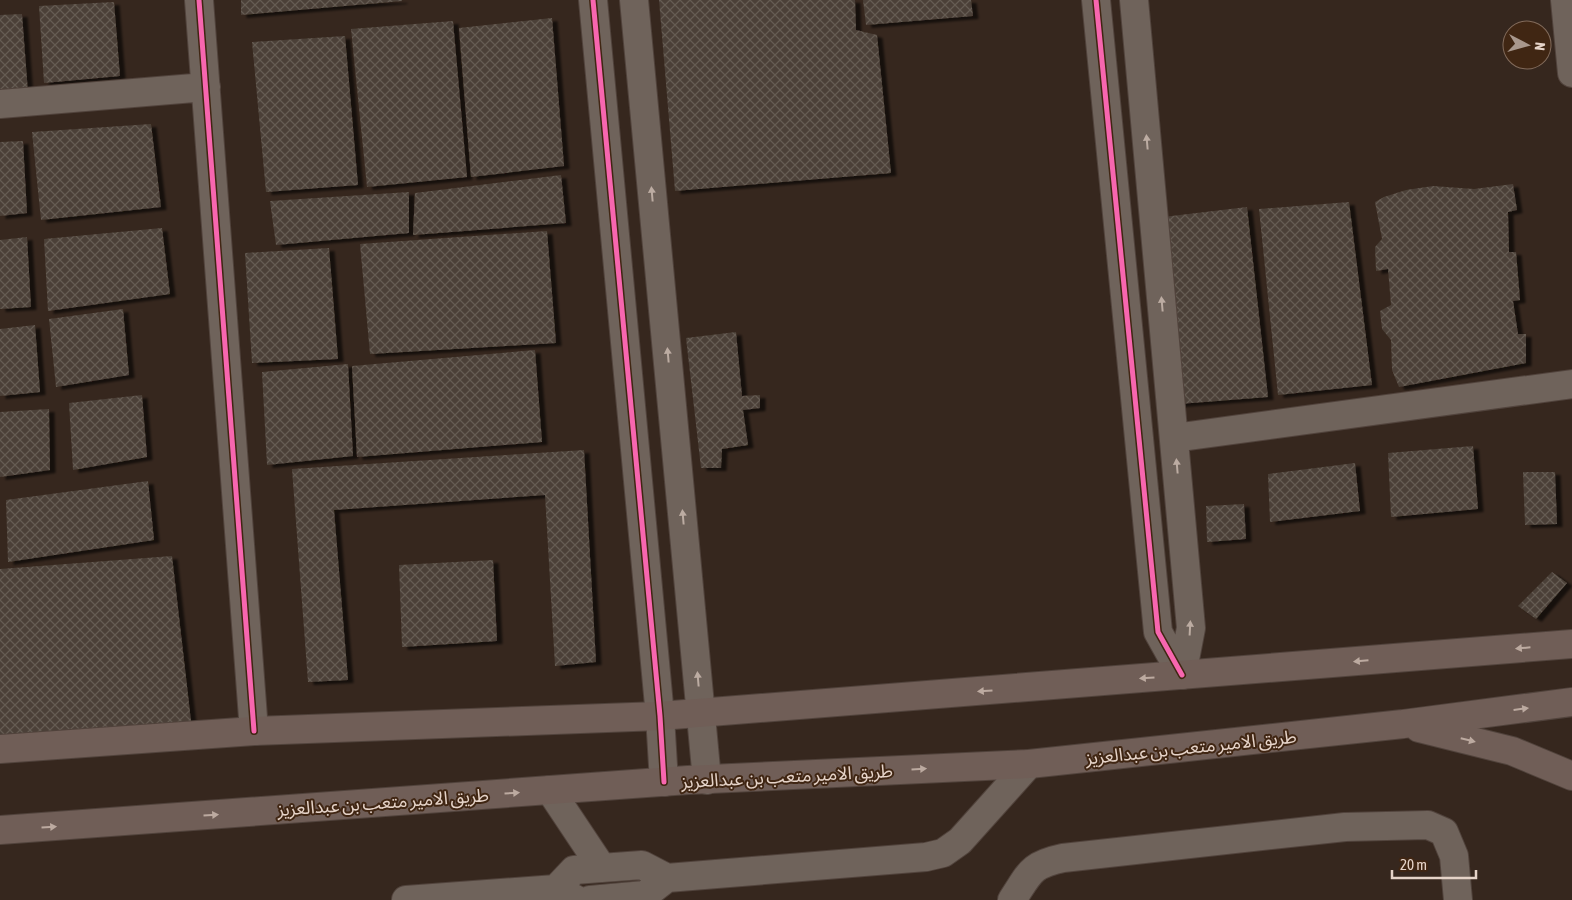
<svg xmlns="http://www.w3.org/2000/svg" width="1572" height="900" font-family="'Asap Condensed','Noto Sans Arabic',sans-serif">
<defs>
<pattern id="building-cross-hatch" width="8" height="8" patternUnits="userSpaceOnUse" patternTransform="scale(1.25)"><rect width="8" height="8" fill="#4b4037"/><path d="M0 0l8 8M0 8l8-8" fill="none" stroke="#655b52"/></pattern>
<filter id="shadow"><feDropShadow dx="5.5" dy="3" stdDeviation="1" flood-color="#0009"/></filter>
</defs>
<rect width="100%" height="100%" fill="#36271e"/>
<path fill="url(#building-cross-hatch)" filter="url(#shadow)" d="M241 0H402V1L241 15Z
M659 0H855L856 30 877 35 891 173 675 191Z
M863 0H971L973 16 866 25Z
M114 2 120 76 44 83 39 6Z
M22 14 28 93 0 96V15Z
M552 18 564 166 471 177 459 28Z
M453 21 467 177 367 187 351 29Z
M345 36 358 185 266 192 252 42Z
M151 124 161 207 41 220 32 132Z
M23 141 27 213 0 216V142Z
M561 175 566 223 413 235 415 193Z
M1513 184 1517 210 1508 212 1509 252H1516L1520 300 1513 301 1518 334H1526V363L1399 387 1392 370 1391 340 1382 329 1380 311 1391 305 1388 269 1376 271 1375 247 1382 239 1375 202 1384 197 1406 190 1433 186 1474 189Z
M409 192V233L276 245 270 201Z
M1349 202 1372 385 1278 395 1259 209Z
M1247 207 1268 397 1179 404 1163 217Z
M162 228 170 294 48 311 44 239Z
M547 231 556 343 370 354 360 244Z
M27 237 31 307 0 309V240Z
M329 248 338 359 252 363 245 253Z
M123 309 129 375 56 387 49 319Z
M35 325 40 392 0 396V329Z
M736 332 742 396 760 395V408L743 410 748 445 722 449 721 468H701L686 338Z
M535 350 542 442 357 457 352 366Z
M348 364 353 456 267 465 262 372Z
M142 395 147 457 73 470 69 403Z
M49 409 50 470 0 477V412Z
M1473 446 1478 509 1391 517 1388 453Z
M584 450 596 662 555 666 545 495 334 510 348 680 308 682 292 469Z
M1355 463 1360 511 1270 522 1268 474Z
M1523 472H1555L1557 524 1525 525Z
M148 481 154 540 8 562 6 500Z
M1244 504 1246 539 1207 542 1206 506Z
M172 556 191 721 0 740V569Z
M493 560 497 641 402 647 399 565Z
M1552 572 1567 583 1536 619 1518 606Z"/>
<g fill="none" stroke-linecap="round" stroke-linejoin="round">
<defs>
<path id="minor" d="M199 0 254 731
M593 0 660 716 664 782
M634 0 707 780
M1096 0 1158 632 1182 675
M1134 0 1191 628 1182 675
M1565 0 1572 73
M0 104 206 87
M1174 438 1572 384
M550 790 602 868
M556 889 574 870 642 865 667 878 926 857 943 853 960 841 1029 764
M406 900 556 889 577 900
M590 900 645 895 667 878
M1012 900C1030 873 1030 865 1063 858L1345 827 1428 825 1444 832 1454 856 1458 900"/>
<path id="major" d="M1419 728 1512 751 1572 776
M0 749 254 731 660 716 1572 644
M0 830 688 780 1029 764 1403 724 1572 702"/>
</defs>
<use href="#minor" stroke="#51433c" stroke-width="30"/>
<use href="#major" stroke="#51433c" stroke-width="30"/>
<use href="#minor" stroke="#6f635b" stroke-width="28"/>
<use href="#major" stroke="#705e57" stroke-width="28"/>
<defs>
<path id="cycleway" d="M199 0 254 731
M593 0 660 716 664 782
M1096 0 1158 632 1182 675"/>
</defs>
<use href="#cycleway" stroke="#402613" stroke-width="8"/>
<use href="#cycleway" stroke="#f766af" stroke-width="5"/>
</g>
<defs><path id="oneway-solid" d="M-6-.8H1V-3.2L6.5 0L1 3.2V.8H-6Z" transform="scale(1.25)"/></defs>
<g fill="#bcaca2">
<use href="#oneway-solid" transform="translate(1147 142) rotate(-95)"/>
<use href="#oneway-solid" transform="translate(652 194) rotate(-95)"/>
<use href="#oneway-solid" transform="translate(1162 304) rotate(-95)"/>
<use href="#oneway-solid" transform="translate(668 355) rotate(-95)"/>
<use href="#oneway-solid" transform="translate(1177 466) rotate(-95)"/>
<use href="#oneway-solid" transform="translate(683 517) rotate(-95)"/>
<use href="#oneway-solid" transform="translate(1190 628) rotate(-87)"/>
<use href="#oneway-solid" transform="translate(698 679) rotate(-95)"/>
</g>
<g fill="#bcaaa0">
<use href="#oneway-solid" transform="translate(1523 648) rotate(175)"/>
<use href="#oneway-solid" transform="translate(1361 661) rotate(175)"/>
<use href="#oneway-solid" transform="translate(1147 678) rotate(176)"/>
<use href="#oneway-solid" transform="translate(985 691) rotate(176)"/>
<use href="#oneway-solid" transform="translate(1521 709) rotate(-7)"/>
<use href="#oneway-solid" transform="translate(1468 740) rotate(14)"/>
<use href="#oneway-solid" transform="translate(919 769) rotate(-3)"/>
<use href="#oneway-solid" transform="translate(512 793) rotate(-4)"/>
<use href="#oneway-solid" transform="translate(211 815) rotate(-4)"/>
<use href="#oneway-solid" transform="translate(49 827) rotate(-4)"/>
</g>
<g text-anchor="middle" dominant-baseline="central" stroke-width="4" stroke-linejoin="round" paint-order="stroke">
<g font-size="18" fill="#e5d3c8" stroke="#402613">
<text transform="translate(1191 747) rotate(-6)">طريق الامير متعب بن عبدالعزيز</text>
<text transform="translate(787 776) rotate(-3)">طريق الامير متعب بن عبدالعزيز</text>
<text transform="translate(383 802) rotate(-4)">طريق الامير متعب بن عبدالعزيز</text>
</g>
</g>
<g transform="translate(1527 45) rotate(96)"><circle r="24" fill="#402613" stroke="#826b5b"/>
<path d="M0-4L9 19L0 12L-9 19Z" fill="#a8978c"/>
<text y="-8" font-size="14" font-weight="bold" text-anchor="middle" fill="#e5d3c8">N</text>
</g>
<path d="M1392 870v8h84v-8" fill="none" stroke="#e5d3c8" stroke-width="2.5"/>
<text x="1400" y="870" font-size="15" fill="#e5d3c8" stroke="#402613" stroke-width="4" paint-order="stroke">20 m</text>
</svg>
